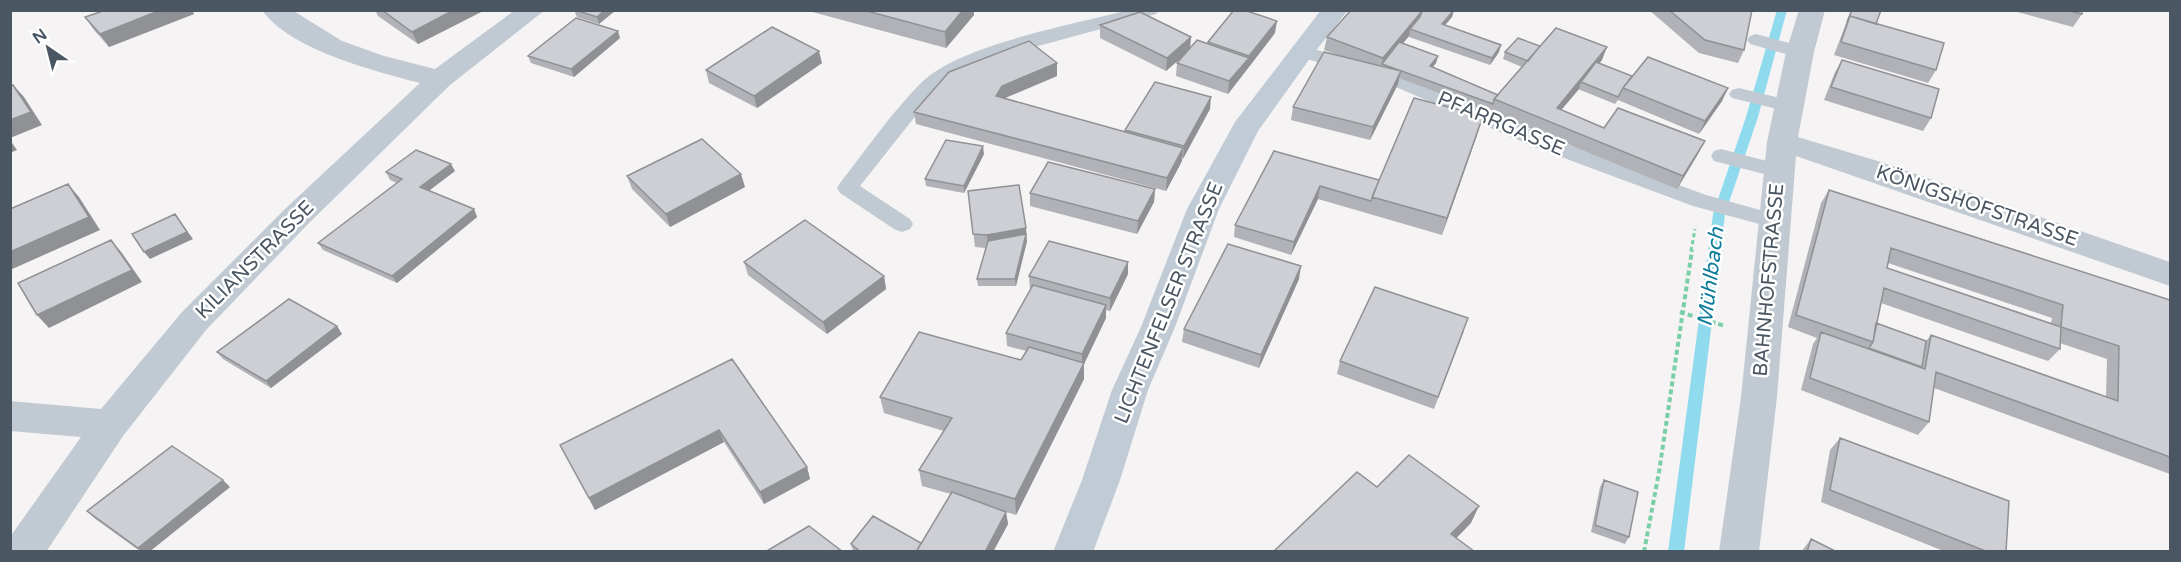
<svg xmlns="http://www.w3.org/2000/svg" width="2181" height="562" font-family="'Varela Round',sans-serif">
<rect width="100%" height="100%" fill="#f5f3f3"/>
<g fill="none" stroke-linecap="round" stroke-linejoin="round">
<path fill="#90daee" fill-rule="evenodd" d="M1777 10H1787L1758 117 1725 214 1684 552H1668L1713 214 1746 117Z"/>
<path stroke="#7ad0a6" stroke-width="3" stroke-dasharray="4 3" stroke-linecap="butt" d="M1691 251 1695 229"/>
<path stroke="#7ad0a6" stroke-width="4" stroke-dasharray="5 3" stroke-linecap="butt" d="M1680 312 1725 326
M1644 552 1659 472 1692 250"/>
<path fill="#c1cad2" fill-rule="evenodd" d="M1128 10H1159L1156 14 1016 52 972 67 936 90 860 186 910 219 913 224 910 229 902 232 894 229 840 193 837 188 840 183C866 150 891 113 921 83 960 44 1073 25 1128 10Z
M1756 34 1807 48 1809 52 1800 58 1750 44 1747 40 1750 36Z
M1301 45 1403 76 1551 138 1706 195 1782 216 1785 221 1782 226 1774 228 1693 206 1537 148 1389 84 1294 55 1292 51 1294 47Z
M1739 88 1796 102 1799 106 1796 110 1789 112 1732 98 1729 94 1732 90Z
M1721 149 1786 166 1789 171 1786 176 1779 178 1714 161 1711 156 1714 151Z"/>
<path fill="#c1cad2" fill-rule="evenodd" d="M262 10H292L342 41 384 56 435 69 515 10H545L450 85 308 224 206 330 123 436 46 552H10V537L81 437 10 431V401L101 409 182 312 286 208 420 83C375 71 290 50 262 10Z
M1799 10H1825L1814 52 1798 137 1881 162 2170 262V286L1796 156 1777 397 1759 552H1719L1741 397 1767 142 1786 52Z"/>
<path fill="#c1cbd6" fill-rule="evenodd" d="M1321 10H1348L1311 57 1258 131 1219 209 1175 327 1148 390 1120 480 1093 552H1053L1082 480 1112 390 1141 327 1187 209 1235 122Z"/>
</g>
<path fill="#b0b2b7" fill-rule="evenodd" d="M96 10H192L194 14 109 47 94 30 85 17 97 13Z
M375 10H485L418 44 378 16Z
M574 10H616L599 24 577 17Z
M805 10H974V15L946 48Z
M1454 10 1452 17 1445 25 1499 52 1490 65 1409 37V36L1402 44 1438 56 1436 63 1433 67 1498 95 1522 67 1503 59 1505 52 1540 46 1602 60 1599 63 1632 76 1728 88 1722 101 1699 134 1618 100 1615 104 1578 89H1579L1561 110 1604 128 1698 154 1677 189 1490 112 1399 78 1398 84 1370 140 1291 120 1293 107 1343 57 1324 50 1327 37Z
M1649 10H1752L1744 50 1738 63 1699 53Z
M1851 10H1881L1876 24 1936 70 1928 83 1834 55Z
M2010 10H2082V14L2073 27Z
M1100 25 1190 48 1207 44 1208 42 1275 33 1228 94 1176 76 1177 63 1183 56 1166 71 1100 38Z
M620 38 574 77 531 63 528 56Z
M1842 60 1931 118 1923 131 1824 100 1835 72Z
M822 63 757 108 709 83 706 70Z
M1057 63V76L1004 98 1125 132V130L1210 109 1182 159V161L1166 191 916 124 914 112Z
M1478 132 1442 235 1318 199 1291 255 1234 237 1235 225 1274 151 1379 180Z
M984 154 964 193 926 186 925 179Z
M455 171 429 191 474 209 477 217 397 283 323 250 318 243 397 183 390 180 386 172Z
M627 176 745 187 670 227 632 189Z
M1155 189 1154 202 1137 234 1030 206V193Z
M1829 190 2170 300V474L1934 388 1929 422 1918 435 1801 390 1813 344 1817 338 1788 327 1821 203ZM1888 263 2052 318 2051 323 1887 268ZM1881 303 2048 361 2060 349V343L2107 359 2106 397 1931 335 1926 341 1876 323Z
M968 191 1027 241 1016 286H978L977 279 986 248 975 247Z
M744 262 884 276 886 289 827 334 748 275Z
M1128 262V274L1110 311 1106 310V318L1084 364V379L1016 515 999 510 1006 512 1008 524 993 552H854L853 551 851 544 921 543 951 494 922 486 919 470 944 431 884 413 880 397 1021 360 1026 351 1007 346 1006 333 1031 289H1030L1029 276Z
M1299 279 1259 368 1182 342 1184 329Z
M1464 331 1434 409 1337 374 1340 361Z
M342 334 271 388 223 359 217 352Z
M732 359 807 467 810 479 764 504 724 442 595 510 560 445Z
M1840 438 2006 552H1946L1821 502 1830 450Z
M1604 480 1629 537 1625 544 1591 532 1600 487Z
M230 487 149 552H141L94 518 87 511Z
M1811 539 1837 552H1801Z"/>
<path fill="#909195" d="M161 10H192L194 14 109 47 100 34Z
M454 10H485L418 44 412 32Z
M605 10H616L599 24 597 17Z
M963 10H974V15L946 48 945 32Z
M1454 10 1452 17 1440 31 1442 24Z
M1422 11 1419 24 1410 29 1409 36 1385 65 1382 64 1383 58Z
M1277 21 1275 33 1228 94 1229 81Z
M618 31 620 38 574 77 571 69Z
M1191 37 1190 50 1166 71 1167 58Z
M1501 45 1499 52 1490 65 1492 58Z
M1607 47 1602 60 1583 83 1581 82 1579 89 1552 121 1557 108Z
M819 51 822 63 757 108 754 96Z
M1438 56 1436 63 1428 73 1430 66Z
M1057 63V76L1003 99 996 96 1002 86Z
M1401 71 1398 84 1370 140 1373 127Z
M13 85 24 97 42 125 10 138V120Z
M1728 88 1722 101 1699 134 1705 121Z
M1211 97 1210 109 1183 159 1184 146Z
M1483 116 1478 132 1442 235 1447 218Z
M10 140 17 150 10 153Z
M1705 141 1698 154 1677 189 1683 176Z
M983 146 984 154 964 193V186Z
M1183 148 1182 161 1166 191 1167 178Z
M451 164 455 171 424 194 420 187Z
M741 174 745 187 670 227 666 214Z
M68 184 79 197 100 230 10 270V252Z
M1320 186 1318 199 1291 255 1294 242Z
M1155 189 1154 202 1137 234 1138 221Z
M474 209 477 217 397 283 392 276Z
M175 214 193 239 150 259 144 252Z
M1026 228 1027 241 1016 286 1015 279 988 248 987 235Z
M111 240 122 253 142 282 49 328 37 315Z
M1128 262V274L1110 311V298Z
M1301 266 1299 279 1259 368 1261 355Z
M884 276 886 289 827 334 823 322Z
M1106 305V318L1084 364V379L1016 515 1015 499 1082 366V354Z
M337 326 342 334 271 388 266 381Z
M719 430 724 442 595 510 589 498Z
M807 467 810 479 764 504 760 492Z
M223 480 230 487 149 552H142L138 548Z
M1479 506 1471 523 1444 551 1451 534Z
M1006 512 1008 524 993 552H985Z"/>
<path fill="#cdcfd5" stroke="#909195" stroke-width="1.5" d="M99 10H161L100 34 85 17 100 12Z
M382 10H454L412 32Z
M575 10H605L597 17Z
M863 10H963L945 32Z
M1234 10H1244L1277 21 1249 56 1208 42Z
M1351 10H1419L1422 11 1383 58 1327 37Z
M1419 10H1454L1442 24 1501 45 1492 58 1410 29 1420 17 1422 11Z
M1669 10H1752L1744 50 1705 40Z
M1852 10H1881L1876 24 1850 16 1847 22Z
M2067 10H2082V14Z
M1140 12 1191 37 1167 58 1100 25Z
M1850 16 1944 43 1936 70 1841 42Z
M576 18 618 31 571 69 528 56Z
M772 27 819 51 754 96 706 70Z
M1556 28 1607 47 1557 108 1604 128 1618 108 1705 141 1683 176 1494 99Z
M1518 38 1540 46 1528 61 1505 52Z
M1197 40 1249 58 1229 81 1177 63Z
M1029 41 1057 63 1002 86 996 96 1183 148 1167 178 914 112 949 72Z
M1399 42 1438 56 1430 66 1498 95 1494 99 1493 104 1382 64Z
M1324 52 1401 71 1373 127 1293 107Z
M1648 57 1728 88 1705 121 1623 88Z
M1842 60 1939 89 1931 118 1831 87Z
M1596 62 1632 76 1623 88 1618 97 1581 82Z
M1155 82 1211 97 1184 146 1125 130Z
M13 85 31 112 10 120V86Z
M1414 98 1483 116 1447 218 1372 197Z
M702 139 741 174 666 214 627 176Z
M946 140 983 146 964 186 925 179Z
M416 150 451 164 420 187 474 209 392 276 318 243 402 179 386 172Z
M1274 151 1379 180 1371 201 1320 186 1294 242 1235 225Z
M1048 162 1155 189 1138 221 1030 193Z
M68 184 89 217 10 252V209Z
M1019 185 1026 228 987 235 973 234 968 191Z
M1829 190 2170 300V457L1936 372 1929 422 1810 378 1821 332 1925 369 1931 335 2118 401 2119 346 2061 327 2063 305 1891 248 1887 268 2061 327 2060 349 1884 288 1873 342 1796 315Z
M175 214 187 232 144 252 132 234Z
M805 220 884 276 823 322 744 262Z
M1026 234 1015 279H977L988 241Z
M111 240 132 270 37 315 18 283Z
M1049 241 1128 262 1110 298 1029 276Z
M1228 244 1301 266 1261 355 1184 329Z
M1033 285 1106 305 1082 354 1006 333Z
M1375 287 1468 318 1438 397 1340 361Z
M289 299 337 326 266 381 217 352Z
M1876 323 1926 341 1922 367 1869 348 1873 342Z
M919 332 1021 360 1029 347 1084 363 1015 499 919 470 952 418 880 397Z
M732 359 807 467 760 492 719 430 589 498 560 445Z
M1840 438 2009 501 2006 552H1988L1830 490Z
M172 446 223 480 138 548 87 511Z
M1409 455 1479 506 1451 534 1475 552H1273L1357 472 1377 487Z
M1604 480 1638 492 1629 537 1595 525Z
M952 492 1006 512 985 552H916Z
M873 516 921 543 916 552H861L851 544Z
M809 526 843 552H765Z
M1811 539 1837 552H1807Z"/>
<g text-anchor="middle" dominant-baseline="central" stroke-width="5" stroke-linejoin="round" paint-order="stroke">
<g font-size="20" fill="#4a5661" stroke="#fff">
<text transform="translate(1501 124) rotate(23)">PFARRGASSE</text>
<text transform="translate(1977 206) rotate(19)">KÖNIGSHOFSTRASSE</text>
<text transform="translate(255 260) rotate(-45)">KILIANSTRASSE</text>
<text transform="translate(1769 280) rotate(-85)">BAHNHOFSTRASSE</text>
<text transform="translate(1169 303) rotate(-68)">LICHTENFELSER STRASSE</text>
</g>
<g font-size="21" font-style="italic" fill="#0c7c9b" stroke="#fff">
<text transform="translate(1711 277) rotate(-83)">Mühlbach</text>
</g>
</g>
<rect width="2181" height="562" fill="none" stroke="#4a5661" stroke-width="24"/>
<g transform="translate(48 48) rotate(325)" stroke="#ffffff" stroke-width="4.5" paint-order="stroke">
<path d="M0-4.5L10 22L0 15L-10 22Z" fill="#4a5661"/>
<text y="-9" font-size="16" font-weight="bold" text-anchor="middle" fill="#4a5661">N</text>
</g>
</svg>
